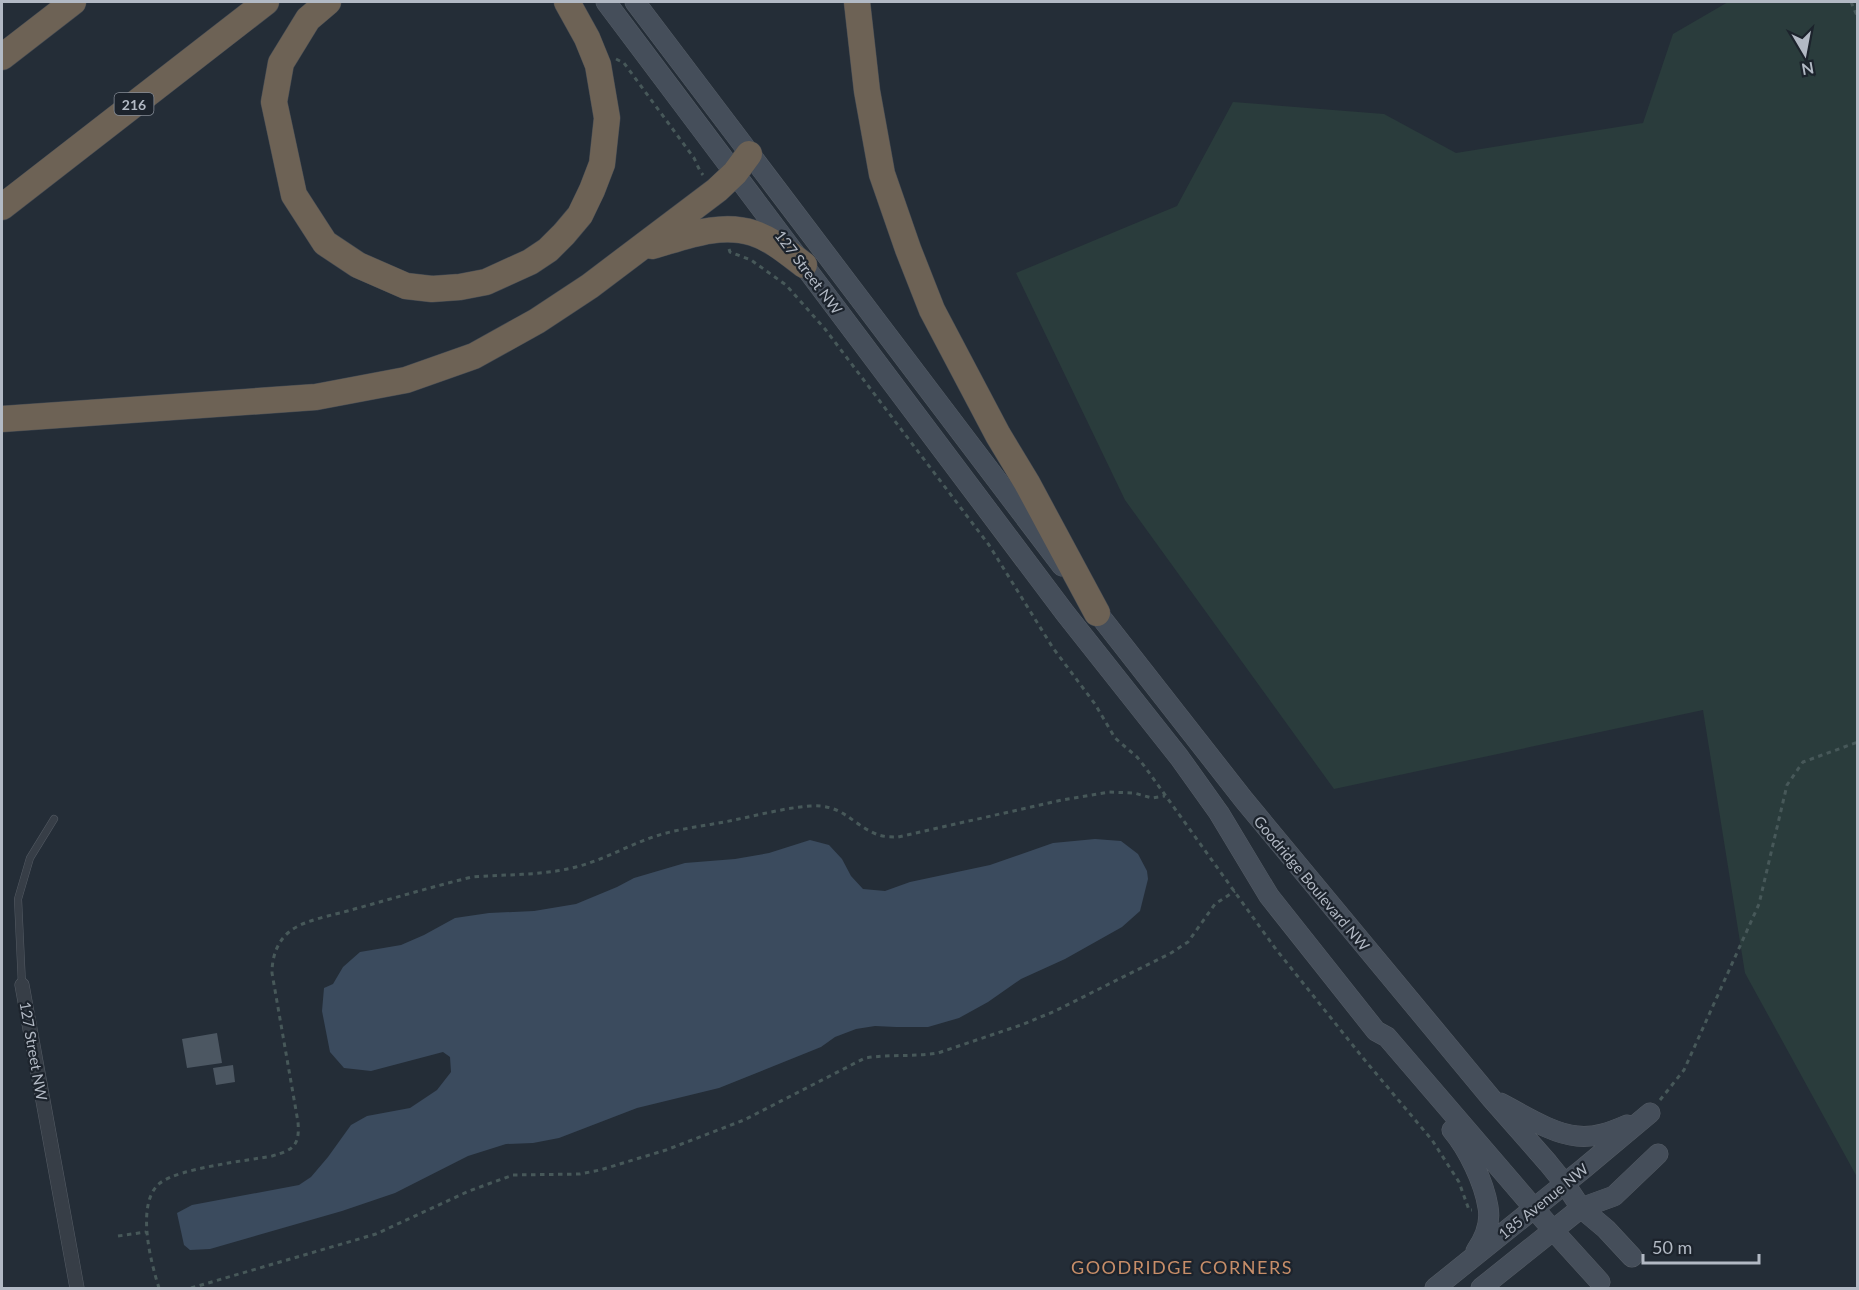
<svg xmlns="http://www.w3.org/2000/svg" width="1859" height="1290" font-family="Lato,sans-serif">
<rect width="100%" height="100%" fill="#242d37"/>
<path fill="#2a3c3c" d="M1728 2H1857V1177L1745 973 1703 710 1334 789 1125 500 1016 273 1177 206 1233 102 1384 114 1456 153 1643 123 1673 34Z"/>
<path fill="#3b4b5e" d="M1095 839 1121 841 1138 854 1147 871 1148 879 1140 911 1122 927 1065 959 1021 979 988 1002 959 1018 928 1027H896L875 1026 856 1029 835 1037 821 1047 719 1088 637 1108 559 1138 533 1143 506 1144 468 1156 395 1193 342 1211 210 1249 190 1250 184 1245 177 1213 192 1205 299 1185 311 1177 328 1157 351 1125 367 1116 410 1108 437 1090 451 1072 450 1057 443 1052 371 1071 344 1068 330 1052 322 1011 324 988 333 984 343 967 360 952 401 945 424 935 455 918 489 913 534 911 576 904 617 887 634 878 685 863 735 859 769 853 810 840 829 845 842 859 851 876 863 889 885 891 910 882 990 865 1053 843Z"/>
<path fill="#4c5762" d="M217 1033 222 1063 187 1068 182 1039Z
M233 1065 235 1082 216 1085 213 1068Z"/>
<g fill="none" stroke-linecap="round" stroke-linejoin="round">
<defs>
<path id="lane" d="M22 985 18 899 30 858 54 819"/>
<path id="street" d="M22 985 77 1288"/>
<path id="secondary" d="M606 2 1065 613 1179 757 1219 813 1269 896 1376 1031 1387 1037 1551 1228 1600 1282
M635 2 1062 566
M1089 602 1244 800 1491 1098 1548 1163 1565 1184 1581 1208 1606 1229 1632 1257
M1500 1103C1522 1114 1552 1134 1577 1136 1595 1138 1611 1132 1627 1125
M1452 1130C1468 1149 1484 1182 1488 1207 1491 1223 1485 1238 1476 1251
M1435 1288 1583 1169 1650 1113
M1481 1288 1581 1208 1614 1196 1658 1154"/>
<path id="highway" d="M328 2 308 19 281 63 274 102 294 195 325 243 358 265 406 286 432 289 460 287 486 282 530 262 548 250 564 234 580 215 592 190 602 164 607 118 598 65 587 38 567 2
M857 2 867 91 882 174 908 249 932 310 998 435 1027 483 1097 613
M2 57 73 2
M2 207 266 2
M652 246C684 237 720 222 753 233 772 239 788 253 804 265
M2 419 316 397 406 380 474 356 537 321 590 286 717 190 735 173 749 154"/>
</defs>
<use href="#lane" stroke="#555c65" stroke-width="8"/>
<use href="#street" stroke="#555c65" stroke-width="15"/>
<use href="#secondary" stroke="#555c65" stroke-width="21"/>
<use href="#highway" stroke="#424952" stroke-width="27"/>
<path stroke="#475859" stroke-width="3" stroke-dasharray="4.5 4.5" stroke-linecap="butt" d="M1851 2 1858 18
M616 59 624 63 694 158 700 171 703 175
M729 249 730 252 751 260 786 285 825 329 989 545 1053 648 1095 704 1115 738 1137 757 1145 767 1275 948 1363 1058 1432 1140 1459 1182 1469 1210H1472
M1660 1100 1684 1070 1759 904 1787 785 1803 762 1858 742
M118 1236 146 1232
M159 1288C151 1263 135 1203 160 1183 180 1168 245 1161 272 1156 293 1150 300 1146 298 1122L272 973C272 957 277 942 289 932 303 920 334 915 351 910 391 899 431 887 472 877 508 874 540 876 576 867 603 860 627 846 653 837 679 828 707 826 734 820 759 815 784 808 810 806 843 804 850 823 876 834 883 837 891 837 898 837L1062 800 1109 792 1134 793 1152 798 1165 796
M191 1288 376 1234 469 1191 513 1175 580 1174 600 1170 666 1150 744 1120 865 1058C890 1054 914 1057 938 1053L1024 1024 1055 1011 1171 953 1188 942 1215 904 1235 891"/>
<use href="#lane" stroke="#373e47" stroke-width="7"/>
<use href="#street" stroke="#373e47" stroke-width="14"/>
<use href="#secondary" stroke="#454e5a" stroke-width="20"/>
<use href="#highway" stroke="#6d6255" stroke-width="26"/>
</g>
<g text-anchor="middle" dominant-baseline="central" stroke-width="4.5" stroke-linejoin="round" paint-order="stroke">
<rect fill="#1c232c" stroke="#858c96" stroke-width="1.5" x="114.5" y="93" width="39" height="22" rx="4.5"/>
<g font-size="14" font-weight="bold" fill="#b2b9c4">
<text x="134" y="104">216</text>
</g>
<g font-size="15" fill="#b2b9c4" stroke="#1c232c">
<text transform="translate(809 272) rotate(53)">127 Street NW</text>
<text transform="translate(1312 883) rotate(50)">Goodridge Boulevard NW</text>
<text transform="translate(34 1051) rotate(80)">127 Street NW</text>
<text transform="translate(1543 1201) rotate(-39)">185 Avenue NW</text>
</g>
<g font-size="18" letter-spacing="1.5" fill="#c78e69" stroke="#1c232c">
<text x="1182" y="1267">GOODRIDGE CORNERS</text>
</g>
</g>
<rect width="1859" height="1290" fill="none" stroke="#b2b9c4" stroke-width="6"/>
<g transform="translate(1805 54) rotate(170)" stroke="#1c232c" stroke-width="4.5" paint-order="stroke">
<path d="M0-4.5L10 22L0 15L-10 22Z" fill="#b2b9c4"/>
<text y="-9" font-size="16" font-weight="bold" text-anchor="middle" fill="#b2b9c4">N</text>
</g>
<path d="M1643 1254v9h116v-9" fill="none" stroke="#b2b9c4" stroke-width="3"/>
<text x="1652" y="1254" font-size="18" fill="#b2b9c4" stroke="#1c232c" stroke-width="4.5" paint-order="stroke">50 m</text>
</svg>
